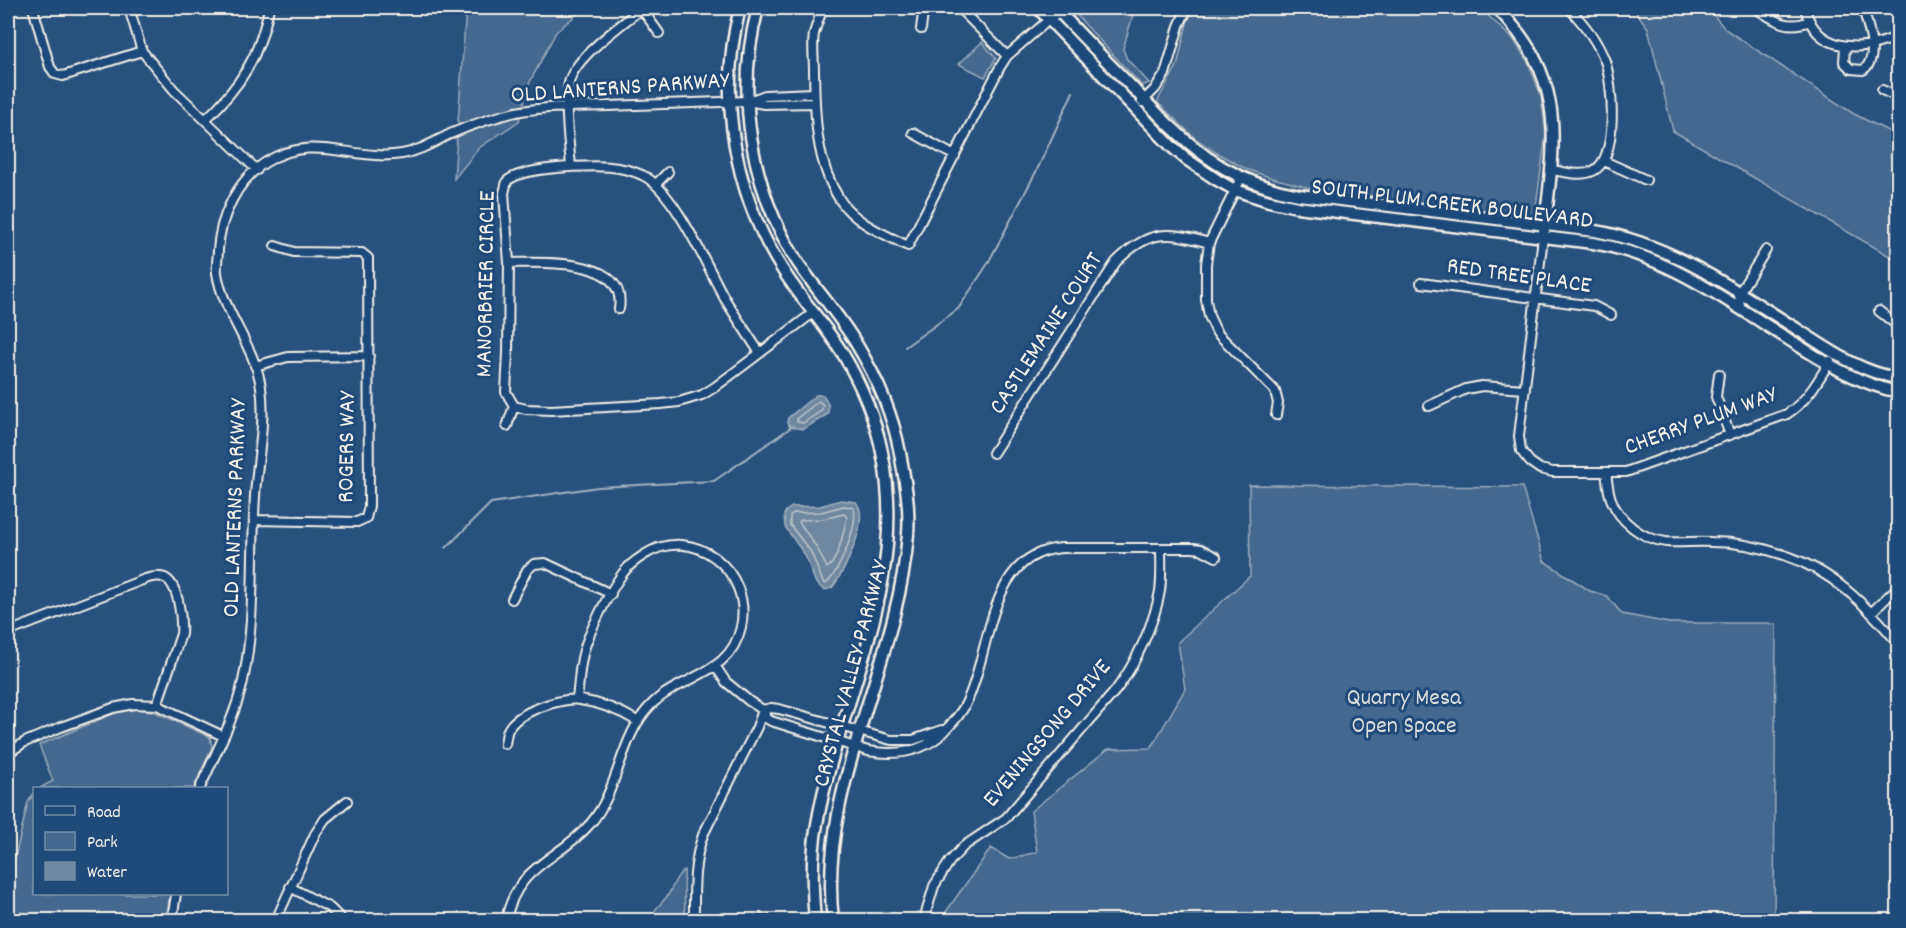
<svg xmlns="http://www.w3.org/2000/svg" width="1906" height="928" font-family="Dekko,sans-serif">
<rect width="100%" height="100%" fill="#28517e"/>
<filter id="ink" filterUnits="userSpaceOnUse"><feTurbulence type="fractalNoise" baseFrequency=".0167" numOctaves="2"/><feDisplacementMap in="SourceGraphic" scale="12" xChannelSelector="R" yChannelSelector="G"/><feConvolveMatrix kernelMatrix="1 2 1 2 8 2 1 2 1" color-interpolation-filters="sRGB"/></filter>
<g filter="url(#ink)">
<path fill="#45688e" stroke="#9cacbb" stroke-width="1.5" d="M466 8H584L556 32 529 84 519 121 479 148 454 179Z
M1070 8H1135L1123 49 1127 59 1149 83 1142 86Z
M1195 8H1480L1514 40 1529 64 1541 96 1546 134 1535 213 1533 216 1310 188 1269 177 1246 169 1217 153 1195 138 1157 102 1177 66 1187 23Z
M1633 8H1708L1725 29 1854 114 1898 136V261L1673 131 1648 28Z
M982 42 996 58 985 77 959 64Z
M1249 485 1522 487 1544 561 1590 591 1607 596 1622 614 1669 623H1768L1776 625 1774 920H966L943 916 991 848 1009 859 1037 852 1031 811 1108 749 1151 748 1185 689 1178 642 1250 576Z
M136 709 153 711 210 737 212 747 194 788H40L53 781 39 745 115 713Z
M34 793V894H170L166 920H8V887L28 802Z
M684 870 685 920H652C653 908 661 905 668 895 675 885 673 879 684 870Z"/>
<path fill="#6e88a2" stroke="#a4b2be" stroke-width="1.5" d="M816 395H823C829 402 829 406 828 414L804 429 790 427 787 422 788 418Z
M841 500 856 502C871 519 844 572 832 588L824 590 816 583 805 555 785 527 784 515 786 511 792 507 820 506Z"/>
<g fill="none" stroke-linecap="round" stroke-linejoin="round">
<path stroke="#bec7cc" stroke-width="1.5" d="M819 401 823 405 821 411 803 423 797 422V418Z
M843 506 853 507C861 520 838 577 825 584L822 580 811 552 790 525V516L793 513 821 512Z
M844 514 847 517C844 530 838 562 827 568L817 548 799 522 801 520 822 519Z"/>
<path stroke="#a4b2be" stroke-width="2" d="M905 347 958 309 987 265 1037 170 1073 92
M446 548 491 503 598 487 714 481 793 426"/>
<defs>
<path id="street" d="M33 8 50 67 55 74 63 76 142 51
M129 8 142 51 174 90 257 170
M641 8 659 33
M823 8C820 16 816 25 814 34 812 45 814 59 814 71 815 115 815 161 840 200 855 223 884 234 908 246L1000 67 1007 56 1059 11
M959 8 1007 56
M1755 8C1776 21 1786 30 1810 21
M1805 8C1816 54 1864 52 1898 36
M921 29 923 14 930 8
M1845 47 1844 62 1851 69 1863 70C1881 58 1867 25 1863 8
M1882 90 1898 97
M749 101 765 95 814 93
M1142 102 1155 89 1165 74 1179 26 1187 8
M206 119C241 86 260 55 269 8
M913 133 955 156
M1604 161 1646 180
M571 167C569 141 564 108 569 83 574 57 622 25 642 8
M1552 170C1565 172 1581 177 1593 171 1619 159 1613 84 1605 61 1597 40 1584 24 1569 8
M1241 178 1209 243 1206 264V300L1209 316 1217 333 1275 391 1278 403 1276 415
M657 183 668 172
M1543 237 1519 436 1521 451 1530 462 1540 469 1553 472H1626L1787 414C1807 401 1818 381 1830 361
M509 263C540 263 628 256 619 309
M1421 283 1594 306 1611 315
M1740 309 1739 293 1766 250
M1879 311 1898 326
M760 353C748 335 736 317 725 299 707 267 674 189 642 175 619 164 593 166 569 167 554 168 518 171 507 181L504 193 509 263 508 353 506 392 514 406 526 409 551 410 661 404 679 402 702 395 715 387 813 313
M255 366 288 357 369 356
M1719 374 1716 397 1730 435
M1429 406 1466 389 1482 386 1525 389
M507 426 514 406
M993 453 1116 262C1149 229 1167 231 1209 243
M1606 472C1607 480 1608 491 1611 499 1619 521 1642 539 1666 542 1681 543 1697 541 1712 542 1736 542 1761 547 1784 555 1833 571 1866 605 1898 643
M254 520 357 522 366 518 369 506 368 258 362 253 294 252 275 246
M512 599 527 570 534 564 545 563 611 594
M1872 612 1898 587
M8 632 145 579C151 577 158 575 165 578 179 585 182 620 181 634L157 705
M716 667 726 682 749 701 763 710 766 718 771 721 868 751C896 756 922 753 944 732 953 722 963 712 968 699 992 646 988 553 1062 548H1193L1201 549 1216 557
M763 710 771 708 779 709 891 740H913L942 730
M505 744C506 740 506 734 508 730 516 712 562 697 580 700 601 703 619 710 637 721
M8 753 25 742 61 727 113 708 133 704 157 705 223 736
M200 788C215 754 235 718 243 681 256 620 251 558 255 496 257 461 266 422 261 387 255 346 223 313 217 273 216 266 218 257 218 250 220 217 237 180 266 162 314 132 354 162 402 154 420 151 434 142 450 134 471 125 494 117 516 112 546 106 578 107 608 106 655 104 701 103 747 101L764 104 815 103
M290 887 330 908 342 920
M172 920 176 894
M276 920 315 834 325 819 347 801
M506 920C517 864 558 861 590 824 620 790 619 736 652 704 683 674 730 676 741 627 753 571 693 523 644 555 636 560 628 566 623 573 611 589 587 635 583 654 579 669 579 684 577 699
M694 920C694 890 693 863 703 835L757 727 763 710
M760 920 766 919
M924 920 934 886 950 861 964 846 1006 818 1116 690C1135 665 1155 622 1160 591 1162 577 1161 562 1161 548"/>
<path id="secondary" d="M740 8C717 96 734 195 784 272 802 300 825 325 843 354 861 384 875 418 882 452 910 586 839 697 817 824 811 856 812 888 815 920
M758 8C735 93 750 188 798 263 817 291 840 316 857 345 877 378 893 415 900 453 905 480 910 506 908 534 898 666 817 786 833 920
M1038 8 1172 147 1186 159 1217 180 1235 190 1269 201 1297 207 1593 243C1670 256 1731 304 1796 344 1829 365 1860 384 1898 392
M1056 8C1078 33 1103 57 1126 81 1181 138 1217 180 1299 195L1595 231C1673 244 1734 290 1800 331 1831 351 1862 373 1898 378
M1497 8C1568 80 1555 140 1544 231"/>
</defs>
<use href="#street" stroke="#f4f1e8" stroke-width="12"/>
<use href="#secondary" stroke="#f4f1e8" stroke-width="15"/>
<use href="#street" stroke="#1f4a7a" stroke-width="8"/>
<use href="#secondary" stroke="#1f4a7a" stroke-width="10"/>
</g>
</g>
<g text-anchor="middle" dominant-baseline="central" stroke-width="6" stroke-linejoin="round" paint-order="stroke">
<g font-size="24" fill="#f4f1e8" stroke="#1f4a7a">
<text transform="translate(620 89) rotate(-4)">OLD LANTERNS PARKWAY</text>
<text transform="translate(1452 205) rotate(7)">SOUTH PLUM CREEK BOULEVARD</text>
<text transform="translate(1519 277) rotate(8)">RED TREE PLACE</text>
<text transform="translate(487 284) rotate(-89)">MANORBRIER CIRCLE</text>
<text transform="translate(1047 334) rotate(-57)">CASTLEMAINE COURT</text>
<text transform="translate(1701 422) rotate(-20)">CHERRY PLUM WAY</text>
<text transform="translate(348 447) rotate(-89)">ROGERS WAY</text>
<text transform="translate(236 508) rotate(-88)">OLD LANTERNS PARKWAY</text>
<text transform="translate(852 674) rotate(-75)">CRYSTAL VALLEY PARKWAY</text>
<text transform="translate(1048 734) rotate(-50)">EVENINGSONG DRIVE</text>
</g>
<g font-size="24" fill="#dadcda" stroke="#1f4a7a">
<text x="1404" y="699">Quarry Mesa<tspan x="1404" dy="28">Open Space</tspan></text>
</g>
</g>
<rect width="1906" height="928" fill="none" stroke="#1f4a7a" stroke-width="30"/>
<rect x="15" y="15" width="1876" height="898" fill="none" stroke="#f4f1e8" stroke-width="2" filter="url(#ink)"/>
<rect x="33" y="787" width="195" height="108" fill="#1f4a7a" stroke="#748da6" stroke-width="1.5"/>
<rect x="45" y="806" width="30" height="9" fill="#1f4a7a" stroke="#748da6" stroke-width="1.5"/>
<text x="87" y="817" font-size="18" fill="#f4f1e8">Road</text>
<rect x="45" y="832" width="30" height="18" fill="#45688e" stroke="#748da6" stroke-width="1.5"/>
<text x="87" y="847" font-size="18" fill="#f4f1e8">Park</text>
<rect x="45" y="862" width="30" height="18" fill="#6e88a2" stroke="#748da6" stroke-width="1.5"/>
<text x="87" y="877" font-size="18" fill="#f4f1e8">Water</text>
</svg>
